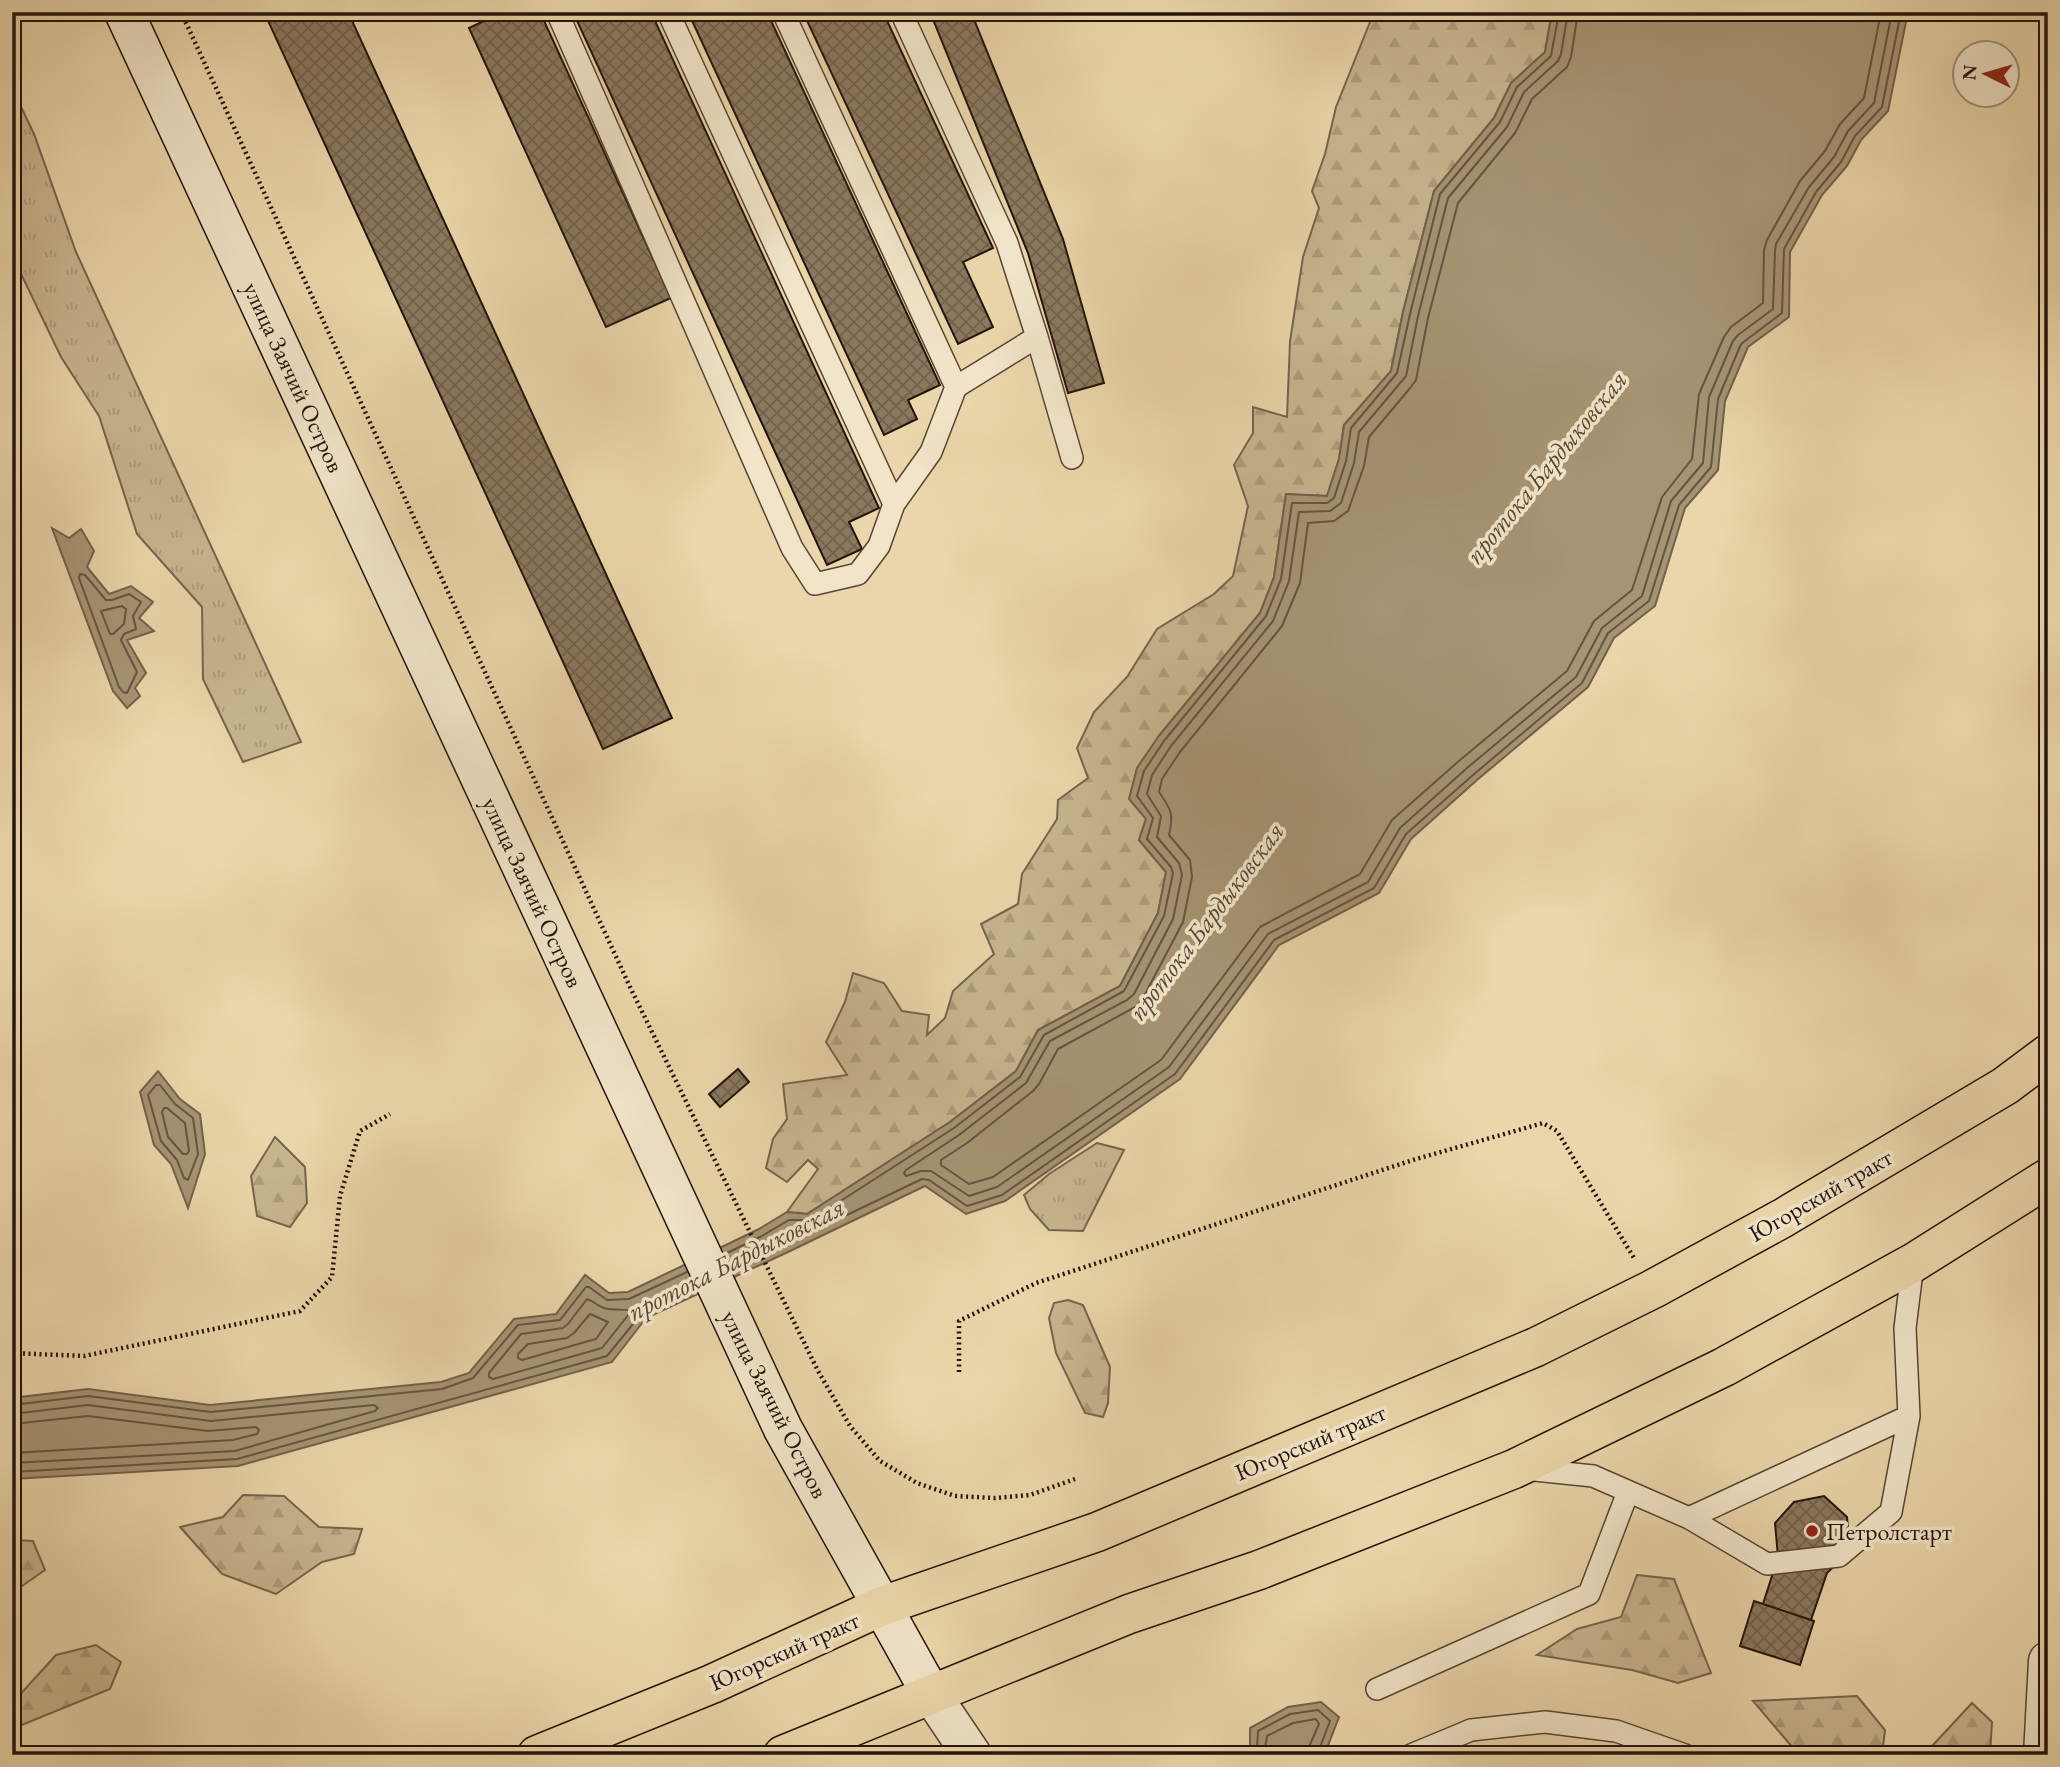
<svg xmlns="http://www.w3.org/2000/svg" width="2060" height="1767" font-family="'EB Garamond',serif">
<defs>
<pattern id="grass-tufts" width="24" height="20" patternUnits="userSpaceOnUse" patternTransform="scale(1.75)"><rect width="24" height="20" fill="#c8b58f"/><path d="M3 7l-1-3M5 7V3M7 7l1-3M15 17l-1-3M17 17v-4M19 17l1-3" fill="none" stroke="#ac9b7a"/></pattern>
<pattern id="forest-firs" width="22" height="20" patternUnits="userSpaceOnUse" patternTransform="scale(1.75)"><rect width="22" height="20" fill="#c8b58f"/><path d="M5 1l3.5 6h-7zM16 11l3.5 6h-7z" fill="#ac9b7a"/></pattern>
<pattern id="building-cross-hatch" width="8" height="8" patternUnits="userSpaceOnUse" patternTransform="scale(1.75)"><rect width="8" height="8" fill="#8b785e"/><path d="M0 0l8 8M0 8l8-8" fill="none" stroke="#71614c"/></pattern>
</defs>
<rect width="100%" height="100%" fill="#ead6aa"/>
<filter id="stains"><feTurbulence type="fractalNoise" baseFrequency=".00286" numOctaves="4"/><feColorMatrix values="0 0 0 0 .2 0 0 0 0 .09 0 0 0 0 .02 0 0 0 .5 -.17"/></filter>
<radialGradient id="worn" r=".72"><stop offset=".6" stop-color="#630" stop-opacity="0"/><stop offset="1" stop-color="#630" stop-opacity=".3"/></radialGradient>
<path fill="url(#grass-tufts)" stroke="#76644e" stroke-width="2" d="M12 88 34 134 76 252 301 742 243 762 203 679 202 607 137 534 99 416 61 357 12 255Z
M1097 1143 1124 1150 1083 1231 1049 1230 1030 1209 1024 1195 1049 1174Z"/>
<path fill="url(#forest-firs)" stroke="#76644e" stroke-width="2" d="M1374 12H1552L1545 52 1511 83 1494 118 1434 191 1403 312 1391 371 1344 425 1339 459 1327 496 1286 494 1274 577 1260 613 1158 737 1146 819 1139 840 1166 872 1158 913 1120 986 1038 1030 1016 1071 950 1122 807 1214 787 1212 818 1169 808 1160 787 1182 766 1168 773 1139 787 1119 783 1084 847 1075 826 1042 845 1002 853 973 884 983 902 1011 929 1015 927 1035 945 1018 953 991 994 954 981 924 1018 904 1022 874 1057 819 1058 800 1088 778 1077 748 1094 712 1127 677 1157 629 1214 594 1233 576 1248 506 1234 465 1253 433V407L1287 417 1290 341 1303 257 1319 208 1312 191 1325 154 1336 107Z
M275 1137 305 1167 307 1203 290 1227 257 1216 251 1176Z
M1068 1300 1083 1305 1110 1367 1108 1403 1103 1417 1085 1413 1056 1353 1049 1318 1054 1303Z
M243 1495 284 1496 319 1527 362 1529 354 1554 322 1562 276 1594 222 1574 180 1527 223 1517Z
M12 1540 33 1541 45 1570 12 1593Z
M1637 1575 1674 1579 1711 1673 1678 1683 1632 1670 1537 1655 1577 1629 1621 1617Z
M96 1645 121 1662 110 1689 12 1729V1700L17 1698 56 1655Z
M1857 1696 1885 1730 1882 1755H1799L1753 1701Z
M1972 1703 1992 1722 1990 1755H1932L1933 1745Z"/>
<path fill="#a79474" stroke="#73604a" stroke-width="2" d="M1552 12H1908L1888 111 1861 140 1847 166 1822 195 1790 252 1789 317 1748 347 1725 401 1718 470 1685 508 1655 606 1614 638 1588 687 1477 780 1411 839 1379 893 1279 945 1180 1079 1005 1201 966 1214 925 1186 788 1252 646 1318 612 1362 238 1466 12 1479V1398L88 1389 210 1405 441 1382 469 1373 514 1319 556 1314 585 1275 609 1293 628 1292 759 1229 787 1212 807 1214 950 1122 1016 1071 1038 1030 1120 986 1158 913 1166 872 1139 840 1146 819 1129 799 1137 768 1158 737 1260 613 1274 577 1286 494 1327 496 1339 459 1344 425 1391 371 1403 312 1434 191 1494 118 1511 83 1545 52Z
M52 528 69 538 81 529 94 551 87 567 109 594 131 586 153 602 139 618 154 631 127 640 146 673 135 688 140 696 127 708 113 691Z
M158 1071 180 1099 200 1114 205 1154 188 1208 171 1164 154 1145 140 1092Z
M1321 1702 1339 1717 1327 1748 1322 1755H1242L1250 1748V1728L1288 1707Z"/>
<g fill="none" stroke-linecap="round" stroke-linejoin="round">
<path stroke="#665440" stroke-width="2" d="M1568 12 1561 54 1558 61 1524 92 1507 127 1448 198 1418 316 1406 376 1359 432 1354 463 1341 503 1330 511 1299 512 1289 581 1273 621 1171 746 1152 775 1147 794 1161 816 1157 837 1179 863 1182 875 1173 919 1134 994 1127 1000 1050 1041 1026 1083 959 1135 906 1170 904 1173 906 1176 921 1171H931L969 1196 997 1187 1169 1067 1268 934 1368 882 1400 828 1467 768 1576 677 1602 628 1642 596 1671 501 1703 463 1709 397 1733 341 1738 335 1773 309 1775 251 1776 244 1809 187 1834 157 1848 131 1874 103 1892 12
M1578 12 1571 57 1567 67 1532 99 1515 133 1458 203 1428 318 1416 380 1411 387 1369 437 1364 466 1348 511 1334 521 1308 523 1300 583 1282 626 1180 752 1162 779 1159 792C1171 809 1174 814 1169 835L1190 860 1192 877 1183 922 1143 998 1137 1006 1058 1049 1039 1084 1033 1091 967 1143 941 1160V1165L969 1184 993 1177 1161 1060 1260 927 1360 874 1392 820 1460 760 1567 671 1594 621 1632 590 1662 497 1692 459 1699 394 1724 337 1731 327 1763 303 1764 250 1767 240 1800 181 1825 151 1840 124 1864 98 1881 12
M80 574 85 575 106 600H112L129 594 141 602 133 616 136 629 124 634 121 640 137 672 127 693 123 692 119 687 79 578Z
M122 606 126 609 124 624 113 634H110L101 611Z
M156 1085H160L175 1104 193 1118 198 1154 188 1180 184 1178 177 1160 161 1141 148 1095Z
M164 1108H167L185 1123 189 1151 187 1154H183L168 1137 162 1112Z
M725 1254 762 1236 789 1220H811L954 1128 1020 1077 1044 1035 1124 991 1164 916 1173 873 1171 867 1147 839 1153 818 1137 796 1144 771 1164 741 1266 616 1281 579 1292 503H1327L1334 498 1346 461 1351 428 1397 373 1410 314 1440 194 1500 122 1517 87 1551 56 1559 12
M732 1270 922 1179 929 1180 967 1206 1002 1195 1175 1074 1274 940 1374 888 1406 834 1473 775 1582 683 1608 633 1649 601 1679 505 1711 467 1718 399 1741 344 1782 313 1784 249 1816 192 1841 162 1855 136 1882 107 1901 12
M587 1299C593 1301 598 1306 604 1308 613 1311 622 1308 630 1311L629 1314 602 1348 493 1379 489 1377V1373L521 1334 563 1328 568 1324Z
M590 1314 608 1322 596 1339 522 1360 518 1358V1354L528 1344 567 1338 574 1333Z
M12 1405 88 1396 211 1412 442 1389 473 1378 518 1325 560 1320 586 1287H589L607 1300 629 1299 687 1272
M12 1414 88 1405 211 1421 374 1405 378 1408 375 1411 235 1451 12 1463
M12 1424 88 1416 208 1431 256 1427 259 1430 257 1434 233 1440 12 1453
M12 1472 237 1459 607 1356 642 1313 694 1288
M1253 1755 1257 1750 1258 1731 1290 1714 1318 1710 1330 1721 1317 1755
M1264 1755 1267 1736 1293 1723 1316 1719 1319 1724 1309 1747 1308 1755"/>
</g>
<path fill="url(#building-cross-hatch)" stroke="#24130c" stroke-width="2" d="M264 12H348L672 718 603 749Z
M503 12H540L671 298 606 327 469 28Z
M573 12H651L879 508 849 522 862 549 827 565Z
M688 12H767L940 385 908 400 917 419 884 435Z
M803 12H883L993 248 963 262 993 327 958 344Z
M930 12H971L1063 239 1104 383 1068 393 1028 253Z
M738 1069 749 1082 720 1107 709 1094Z
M1824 1496 1847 1517 1850 1551 1827 1573 1811 1620 1763 1604 1778 1557 1775 1523 1794 1502Z
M1754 1601 1814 1621 1800 1665 1740 1646Z"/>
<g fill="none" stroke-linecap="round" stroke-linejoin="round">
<defs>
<path id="service" d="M557 12 792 548 815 584 858 574 879 546 894 504 931 452 956 387 1037 337
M668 12 894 504
M783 12 956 387
M901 12 1007 243 1037 337 1072 458
M1524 1469 1593 1476 1689 1518 1767 1564 1839 1556 1891 1512 1909 1416 1905 1328 1913 1263
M1689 1518 1909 1416
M1377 1689 1589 1594 1628 1492
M1411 1755 1471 1730 1545 1722 1616 1731 1685 1755"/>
<path id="minor" d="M931 1694 972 1755
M2043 1755 2048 1661"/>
<path id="secondary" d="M124 12 783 1429 931 1694"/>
<path id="primary" d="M537 1755 712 1684 882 1606 1097 1532 1536 1347 1653 1289 1783 1218 2005 1086 2048 1054
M783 1755 1129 1614 1259 1570 1514 1469 1724 1367 1913 1263 2048 1178"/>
</defs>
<use href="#service" stroke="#564434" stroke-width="24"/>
<use href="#minor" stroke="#564434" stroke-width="41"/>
<use href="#secondary" stroke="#24130c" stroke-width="41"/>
<use href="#primary" stroke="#24130c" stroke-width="41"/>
<path stroke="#24130c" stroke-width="4.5" stroke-dasharray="2 3.5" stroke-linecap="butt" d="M181 12 630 987 818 1371 850 1426 880 1461 917 1483 955 1496 995 1498 1030 1495 1075 1479
M12 1353 84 1356 300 1311 332 1277 340 1196 360 1131 390 1114
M959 1372V1321L1036 1283 1416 1159 1543 1123 1557 1131 1634 1258"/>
<use href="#service" stroke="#f1e4c8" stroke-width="21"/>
<use href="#minor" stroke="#f1e4c8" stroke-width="38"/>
<use href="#secondary" stroke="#f1e4c8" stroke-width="38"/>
<use href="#primary" stroke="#ead6aa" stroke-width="38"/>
</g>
<circle fill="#8f2418" stroke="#f1e4c8" stroke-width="2.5" cx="1812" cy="1531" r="7"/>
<g text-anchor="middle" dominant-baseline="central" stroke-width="7" stroke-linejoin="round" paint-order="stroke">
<g font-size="24" fill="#24130c" stroke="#f1e4c8">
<text transform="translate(294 377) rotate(65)">улица Заячий Остров</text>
<text transform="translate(533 892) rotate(65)">улица Заячий Остров</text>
<text transform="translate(1820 1195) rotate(-30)">Югорский тракт</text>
<text transform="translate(775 1404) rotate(63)">улица Заячий Остров</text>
<text transform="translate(1310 1442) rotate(-23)">Югорский тракт</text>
<text transform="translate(784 1651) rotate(-24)">Югорский тракт</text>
</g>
<g font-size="24" fill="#24130c" stroke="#f1e4c8" text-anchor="start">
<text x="1826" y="1531">Петролстарт</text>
</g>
<g font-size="26" font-style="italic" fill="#584736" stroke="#f1e4c8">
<text transform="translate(1546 467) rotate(-51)">протока Бардыковская</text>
<text transform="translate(1206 921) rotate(-53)">протока Бардыковская</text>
<text transform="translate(736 1259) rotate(-27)">протока Бардыковская</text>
</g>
</g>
<rect width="2060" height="1767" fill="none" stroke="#ead6aa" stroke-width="42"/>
<rect x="14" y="14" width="2032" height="1739" fill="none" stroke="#24130c" stroke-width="3.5"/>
<rect x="21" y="21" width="2018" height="1725" fill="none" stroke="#24130c" stroke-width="2"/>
<g transform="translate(1986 74) rotate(275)"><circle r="33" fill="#f1e4c8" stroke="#9f907d" stroke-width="2"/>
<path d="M0-5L12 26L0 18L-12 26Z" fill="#8f2418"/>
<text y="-10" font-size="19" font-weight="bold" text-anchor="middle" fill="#24130c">N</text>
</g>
<rect width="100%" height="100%" filter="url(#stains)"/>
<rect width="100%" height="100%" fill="url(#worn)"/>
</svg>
